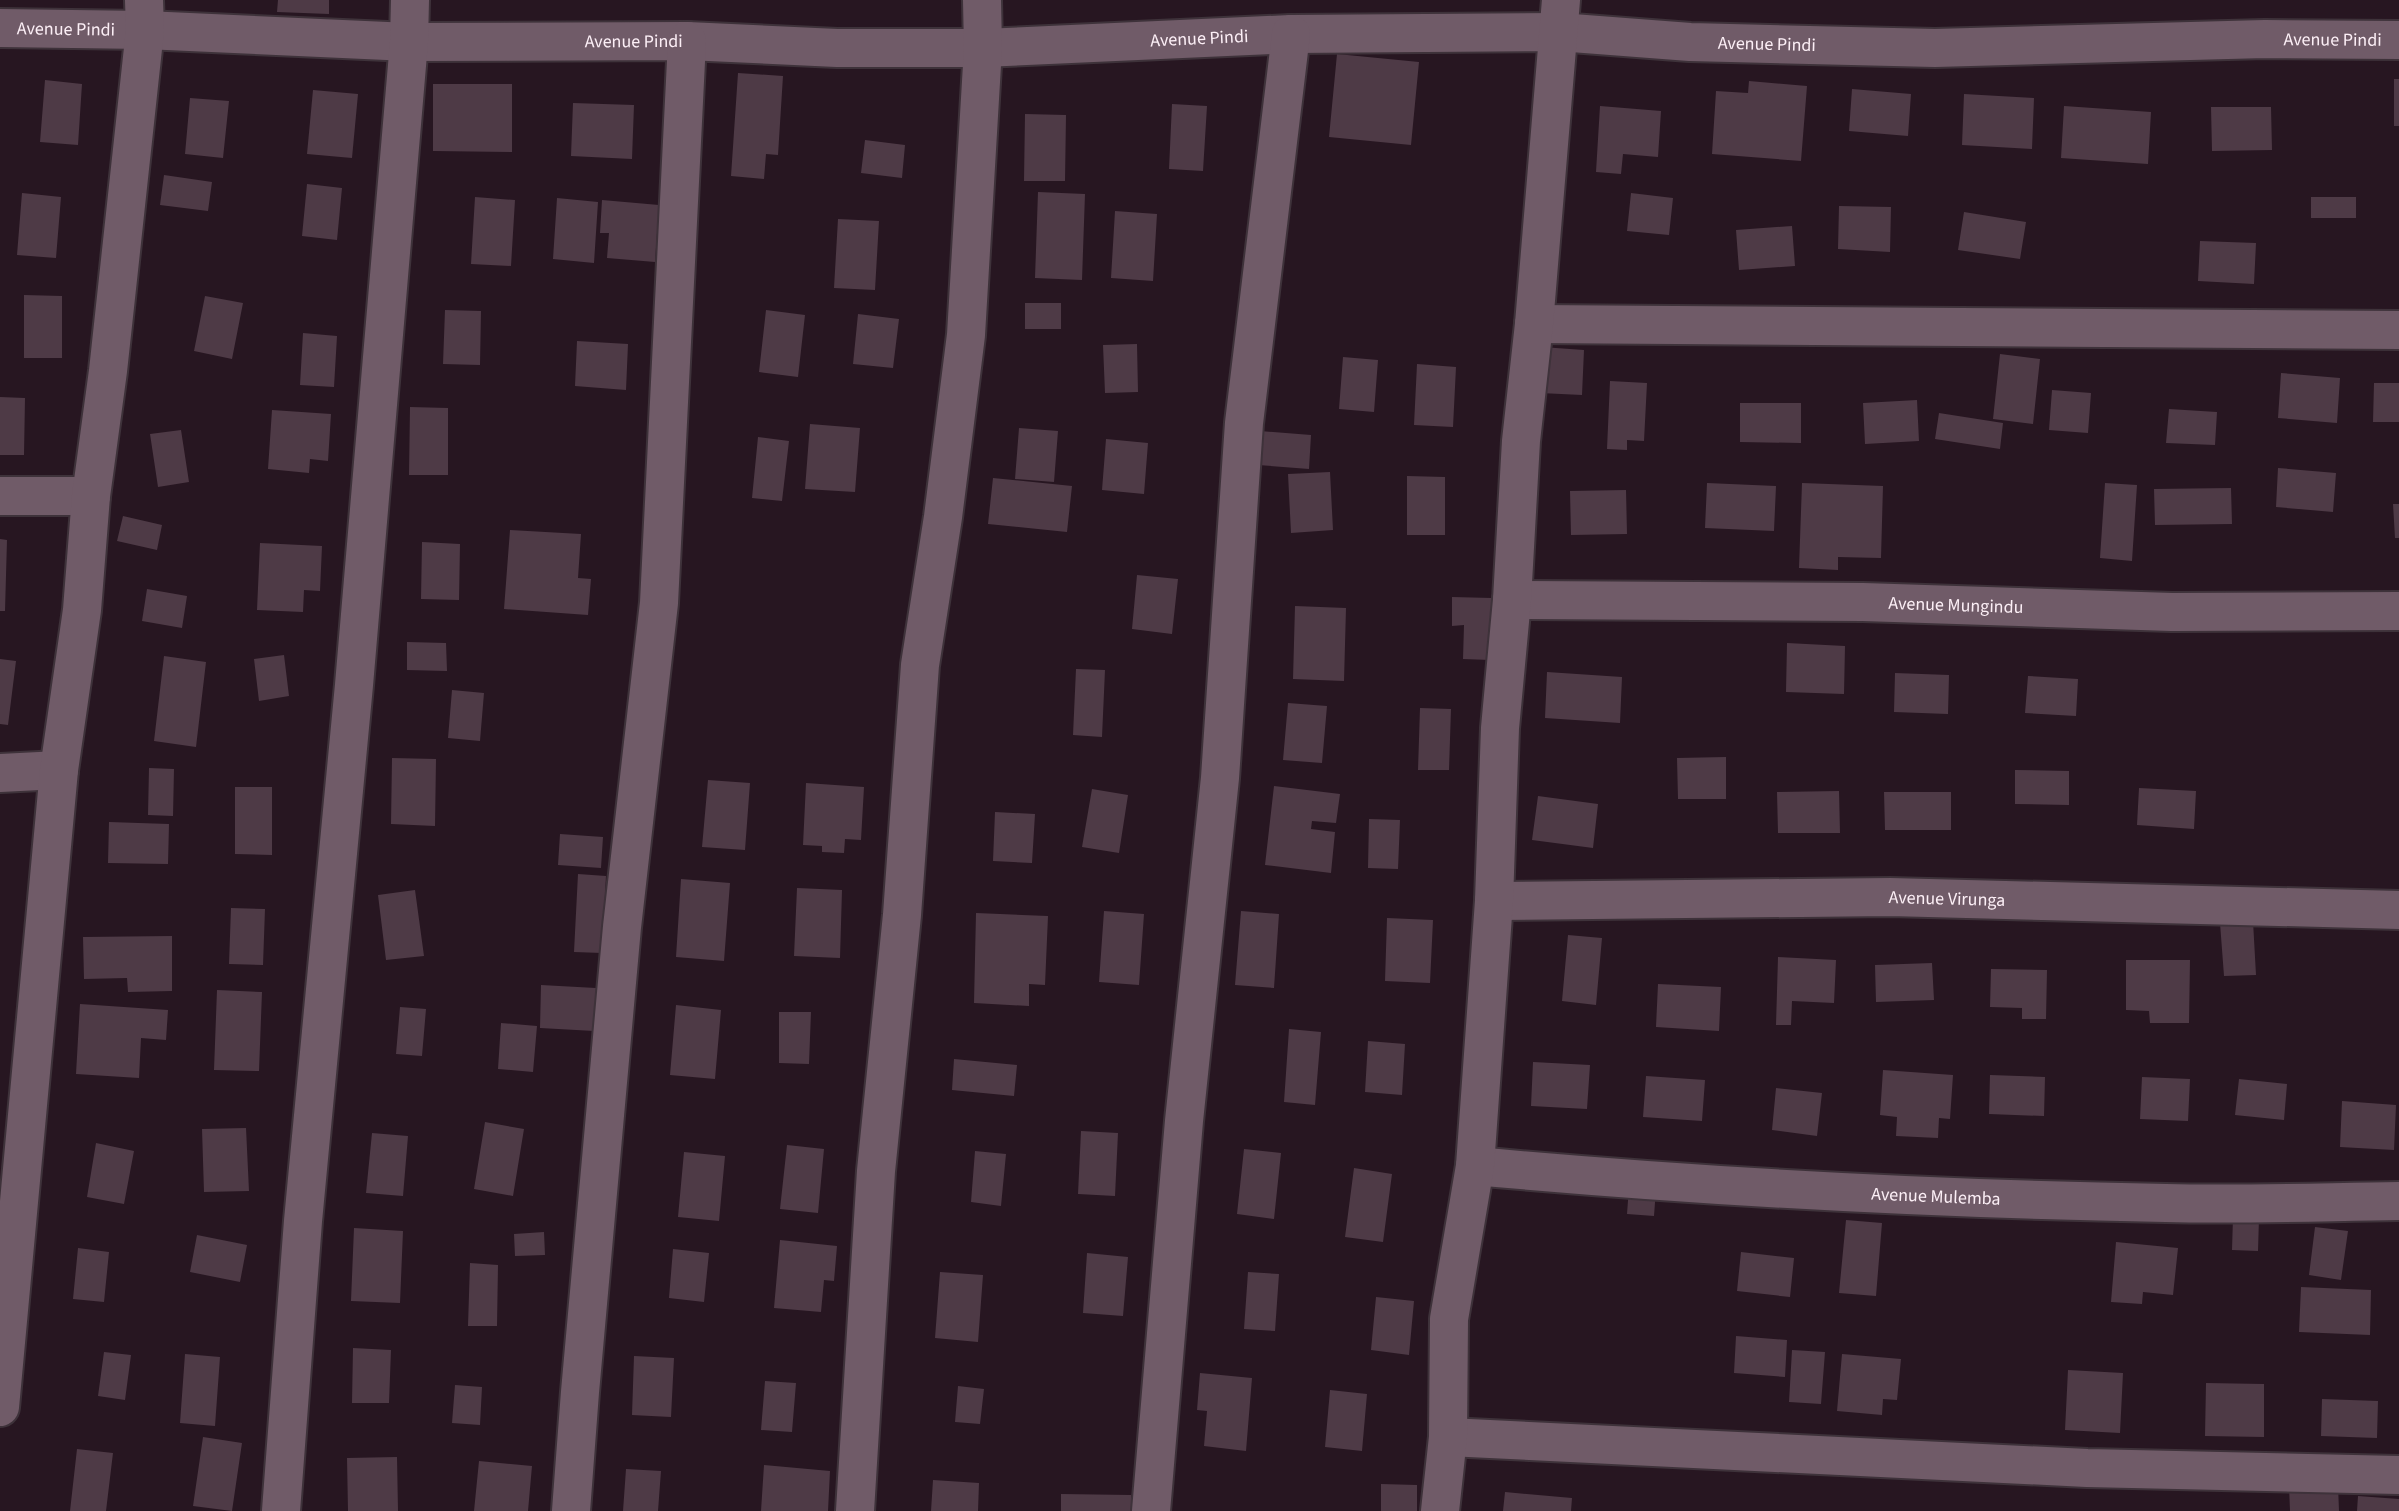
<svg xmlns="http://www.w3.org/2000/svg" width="2399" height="1511" font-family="'Source Sans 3',sans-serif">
<rect width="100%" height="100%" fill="#271621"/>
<path fill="#4e3a46" d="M278 0H329V14L277 12Z
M1337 54 1419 62 1411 145 1329 137Z
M738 73 783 76 778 155 766 154 764 179 731 176Z
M2394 79H2399V126H2394Z
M45 80 82 84 78 145 40 142Z
M1749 81 1807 86 1801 161 1712 154 1716 91 1748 93Z
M433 84H512V152L433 151Z
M1852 89 1911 94 1908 136 1849 131Z
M313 90 358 94 352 158 307 154Z
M1964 94 2034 98 2032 149 1962 145Z
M190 98 229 101 223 158 185 154Z
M573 103 634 105 632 159 571 156Z
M1172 104 1207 106 1203 171 1169 169Z
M1600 106 1661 111 1658 157 1623 154 1621 174 1596 172Z
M2064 106 2151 112 2148 164 2061 158Z
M2211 107H2271L2272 150 2212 151Z
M1025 114 1066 115 1065 181H1024Z
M865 140 905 145 902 178 861 173Z
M164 175 212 182 208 211 160 205Z
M307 184 342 188 337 240 302 236Z
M1038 192 1085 194 1082 280 1035 278Z
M22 193 61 197 56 258 17 255Z
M1631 193 1673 198 1669 235 1627 231Z
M475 197 515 200 511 266 471 264Z
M2311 197H2356V218H2311Z
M557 198 598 202 594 263 553 259Z
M602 200 659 205 655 262 607 258 609 233H600Z
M1839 206 1891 207 1890 252 1838 249Z
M1115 211 1157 214 1153 281 1111 278Z
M1964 212 2026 222 2020 259 1958 250Z
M838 219 879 221 875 290 834 288Z
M1792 226 1795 266 1739 270 1736 230Z
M2200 241 2256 243 2254 284 2198 281Z
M24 295 62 296V358H24Z
M205 296 243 303 232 359 194 351Z
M1025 303H1061V329H1025Z
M445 310 481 311 480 365 443 364Z
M766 310 805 315 798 377 759 372Z
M858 314 899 319 893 368 853 364Z
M303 333 337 336 334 387 300 385Z
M577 341 628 344 626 390 575 386Z
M1137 344 1138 392 1105 393 1103 345Z
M1542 347 1584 350 1582 395 1540 393Z
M2000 354 2040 359 2033 424 1993 419Z
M1343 357 1378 360 1374 412 1339 409Z
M1417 364 1456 367 1453 427 1414 425Z
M2281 373 2340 378 2337 423 2278 418Z
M1610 381 1647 383 1644 441 1627 440V450L1607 449Z
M2374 383H2399V422H2373Z
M2052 390 2091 393 2088 433 2049 430Z
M0 397 25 398 24 455H0Z
M1917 400 1919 441 1865 444 1863 403Z
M1740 403H1801V443L1740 442Z
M410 407 448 408V475H409Z
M2169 409 2217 412 2215 445 2166 443Z
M272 410 331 414 328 461 310 459 309 473 268 469Z
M1939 413 2003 423 2000 449 1935 439Z
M810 424 860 428 855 492 805 489Z
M1019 428 1058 431 1054 482 1015 479Z
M181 430 189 482 158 487 150 434Z
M1260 431 1311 435 1309 469 1258 465Z
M758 437 789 441 782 501 752 498Z
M1106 439 1148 443 1144 494 1102 490Z
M2278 468 2336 473 2333 512 2276 507Z
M1330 472 1333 530 1291 533 1288 474Z
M1407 476 1445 477V535H1407Z
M993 478 1072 486 1067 532 988 524Z
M1707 483 1776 486 1774 531 1705 528Z
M1802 483 1883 486 1881 558 1838 557V570L1799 568Z
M2105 483 2137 485 2132 561 2100 558Z
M2231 488 2232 524 2155 525 2154 489Z
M1626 490 1627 534 1571 535 1570 491Z
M2393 504H2399V538H2395Z
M123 516 162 525 157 550 117 541Z
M510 530 581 534 578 578 591 579 588 615 504 609Z
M0 539 7 540 5 611H0Z
M422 542 460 544 459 600 421 599Z
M260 543 322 546 320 591 304 590 303 612 257 610Z
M1137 575 1178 579 1172 634 1132 629Z
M147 589 187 596 182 628 142 621Z
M1452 597 1492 598 1490 660 1463 659 1464 625 1452 626Z
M1295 606 1346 608 1344 681 1293 679Z
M407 642 446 643 447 671 407 670Z
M1787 643 1845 646 1844 694 1786 692Z
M284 655 289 696 259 701 254 659Z
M164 656 206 662 196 747 154 741Z
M0 659 16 661 8 725 0 724Z
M1076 669 1105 670 1102 737 1073 735Z
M1547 672 1622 677 1620 723 1545 718Z
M1895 673 1949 675 1948 714 1894 712Z
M2028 676 2078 679 2076 716 2025 713Z
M452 690 484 693 480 741 448 738Z
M1288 703 1327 706 1322 763 1283 760Z
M1420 708 1451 709 1449 770H1418Z
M1726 757V799H1678L1677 758Z
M392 758 436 759 435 826 391 824Z
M149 768 174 769 173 816 148 815Z
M2015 770 2069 771V805L2015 804Z
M708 780 750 783 745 850 702 847Z
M806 783 864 787 861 840 845 839 844 853 822 852V846L803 845Z
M1274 786 1340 794 1336 823 1312 821 1311 829 1335 832 1331 873 1265 865Z
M235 787H272V855L235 854Z
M2139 788 2196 791 2194 829 2137 825Z
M1092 789 1128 795 1119 853 1082 847Z
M1839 791 1840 833H1778L1777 792Z
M1884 792H1951V830H1885Z
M1538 796 1598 804 1593 848 1532 840Z
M995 812 1035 814 1032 863 993 861Z
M1369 819 1400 820 1398 869 1368 868Z
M109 822 169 824 168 864 108 863Z
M560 834 603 837 601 868 558 865Z
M578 874 606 876 602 953 574 952Z
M681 879 730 883 724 961 676 957Z
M797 888 842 890 840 958 794 956Z
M415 890 424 956 386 960 378 895Z
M231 908 265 909 263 965 229 964Z
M1104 911 1144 914 1139 985 1099 982Z
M1241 911 1279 914 1274 988 1235 985Z
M976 913 1048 916 1045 985 1029 984V1006L974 1003Z
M1387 918 1433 920 1430 983 1385 981Z
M2253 921 2256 975 2224 976 2220 923Z
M1568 935 1602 938 1596 1005 1562 1001Z
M172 936V991L128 992 127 978 84 979 83 937Z
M1778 957 1836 960 1834 1003 1792 1001 1791 1025H1776Z
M2126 960H2190L2189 1023H2150L2149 1011 2126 1010Z
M1932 963 1934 1000 1876 1002 1875 965Z
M1991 969 2047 970 2046 1019H2022V1008L1990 1007Z
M1658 984 1721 987 1719 1031 1656 1027Z
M541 985 596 988 594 1031 540 1028Z
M217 990 262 992 259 1071 214 1070Z
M80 1004 168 1010 166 1040 141 1038 139 1078 76 1074Z
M676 1005 721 1010 715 1079 670 1075Z
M400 1007 426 1009 422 1056 396 1054Z
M779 1012H811L809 1064 779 1063Z
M501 1023 537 1026 533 1072 498 1069Z
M1289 1029 1321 1032 1315 1105 1284 1102Z
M1368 1041 1405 1044 1402 1095 1365 1092Z
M954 1059 1017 1065 1014 1096 952 1090Z
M1533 1062 1590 1065 1587 1109 1531 1106Z
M1883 1070 1953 1075 1950 1119 1939 1118 1938 1138 1896 1136 1897 1117 1880 1115Z
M1990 1075 2045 1077 2044 1116 1989 1114Z
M1646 1076 1705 1080 1702 1121 1643 1117Z
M2142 1077 2190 1079 2188 1121 2140 1119Z
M2239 1079 2287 1084 2284 1120 2235 1115Z
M1776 1088 1822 1093 1817 1136 1772 1130Z
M2342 1101 2396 1105 2394 1150 2340 1147Z
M485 1122 524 1129 513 1196 474 1189Z
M246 1128 249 1191 204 1192 202 1129Z
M1081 1131 1118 1133 1115 1196 1078 1194Z
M372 1133 408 1136 403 1196 366 1193Z
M96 1143 134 1151 124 1204 87 1197Z
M787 1145 824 1149 818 1213 780 1209Z
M1244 1149 1281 1153 1274 1219 1237 1214Z
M975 1151 1006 1154 1001 1206 971 1202Z
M684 1152 725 1156 719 1221 678 1217Z
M1354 1168 1392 1174 1383 1242 1345 1237Z
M1629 1187 1656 1189 1654 1216 1627 1214Z
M2233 1217 2259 1218 2258 1251 2232 1250Z
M1846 1220 1882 1223 1876 1296 1839 1293Z
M2315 1227 2348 1231 2341 1280 2309 1275Z
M354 1228 403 1231 400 1303 351 1301Z
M544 1232 545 1255 515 1256 514 1234Z
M197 1235 247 1245 240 1282 190 1272Z
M780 1240 837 1246 834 1281 824 1280 821 1312 774 1308Z
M2116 1242 2178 1248 2173 1295 2143 1292 2142 1304 2111 1302Z
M78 1248 109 1252 104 1302 73 1299Z
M673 1249 709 1253 704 1302 669 1298Z
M1741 1252 1794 1258 1790 1297 1737 1291Z
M1087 1253 1128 1257 1123 1316 1083 1313Z
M470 1263 498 1265 497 1326H468Z
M940 1272 983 1275 978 1342 935 1338Z
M1248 1272 1279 1274 1275 1331 1244 1329Z
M2301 1287 2371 1290 2370 1335 2299 1332Z
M1376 1297 1414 1301 1409 1355 1371 1350Z
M1736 1336 1787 1340 1785 1377 1734 1373Z
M353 1348 391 1350 389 1403H352Z
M1792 1350 1825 1352 1821 1404 1789 1402Z
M104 1352 131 1355 125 1400 98 1396Z
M185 1354 220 1357 215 1426 180 1423Z
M1842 1354 1901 1359 1897 1400 1883 1399 1882 1415 1837 1411Z
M634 1356 674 1358 671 1417 632 1415Z
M2068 1370 2123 1373 2120 1433 2065 1430Z
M1200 1373 1252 1378 1246 1451 1204 1446 1207 1411 1197 1410Z
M765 1381 796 1383 792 1432 761 1430Z
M2206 1383 2264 1384V1437L2205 1436Z
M455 1385 482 1387 480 1425 452 1423Z
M958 1386 984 1389 980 1424 955 1422Z
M1330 1390 1367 1394 1362 1451 1325 1447Z
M2322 1399 2378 1401 2377 1438 2321 1436Z
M203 1437 242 1443 232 1511 193 1506Z
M77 1449 113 1453 106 1511H70Z
M397 1457 398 1511H348L347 1458Z
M479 1461 532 1466 528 1511H474Z
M764 1465 830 1471 828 1511H761Z
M626 1469 661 1471 658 1511H623Z
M933 1480 979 1483 978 1511H931Z
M1381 1484 1417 1485V1511H1381Z
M2338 1485 2339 1511H2290L2289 1486Z
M1505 1492 1572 1498 1571 1511H1503Z
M1061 1494 1131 1495V1511H1061Z
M2358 1496 2399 1499V1511H2357Z"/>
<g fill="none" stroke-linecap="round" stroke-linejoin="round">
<defs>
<g id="minor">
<path id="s1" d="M0 28 145 30 409 42 687 41 837 48H983L1291 34 1559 32 1690 42 1935 48 2265 39 2399 40"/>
<path d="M1534 324 2399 330"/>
<path d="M0 496H91"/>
<path id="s2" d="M1512 600 1863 602 2172 612 2399 611"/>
<path d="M0 773 59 770"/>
<path id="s3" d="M1494 901 1890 897 2399 910"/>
<path id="s4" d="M1475 1166C1705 1187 1936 1199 2166 1203 2244 1205 2322 1202 2399 1201"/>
<path d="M0 1407 59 770 82 610 91 496 108 371 145 30 144 0"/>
<path d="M1448 1437 2087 1468 2399 1475"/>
<path d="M281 1511 303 1221 354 685 409 42 410 0"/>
<path d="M571 1511 580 1392 622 927 659 603 687 41"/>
<path d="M855 1511 876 1171 902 915 920 665 943 517 966 335 983 48 982 0"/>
<path d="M1151 1511 1184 1121 1220 778 1244 423 1291 34"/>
<path d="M1440 1511 1448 1437 1449 1319 1475 1166 1494 901 1500 728 1512 600 1521 441 1534 324 1561 0"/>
</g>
</defs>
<use href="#minor" stroke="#3e323a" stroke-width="42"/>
<use href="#minor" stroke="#705b68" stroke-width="38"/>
</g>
<g text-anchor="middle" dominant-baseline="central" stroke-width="7" stroke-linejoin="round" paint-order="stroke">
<g font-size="18" fill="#fceff6" stroke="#271621">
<text stroke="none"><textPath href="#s1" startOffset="66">Avenue Pindi</textPath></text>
<text stroke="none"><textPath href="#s1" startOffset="1200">Avenue Pindi</textPath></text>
<text stroke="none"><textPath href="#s1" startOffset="2334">Avenue Pindi</textPath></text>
<text stroke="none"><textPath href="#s1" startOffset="634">Avenue Pindi</textPath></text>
<text stroke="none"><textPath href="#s1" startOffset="1768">Avenue Pindi</textPath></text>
<text stroke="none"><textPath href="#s2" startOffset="444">Avenue Mungindu</textPath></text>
<text stroke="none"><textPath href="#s3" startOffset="453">Avenue Virunga</textPath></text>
<text stroke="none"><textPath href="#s4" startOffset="462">Avenue Mulemba</textPath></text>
</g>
</g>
</svg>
